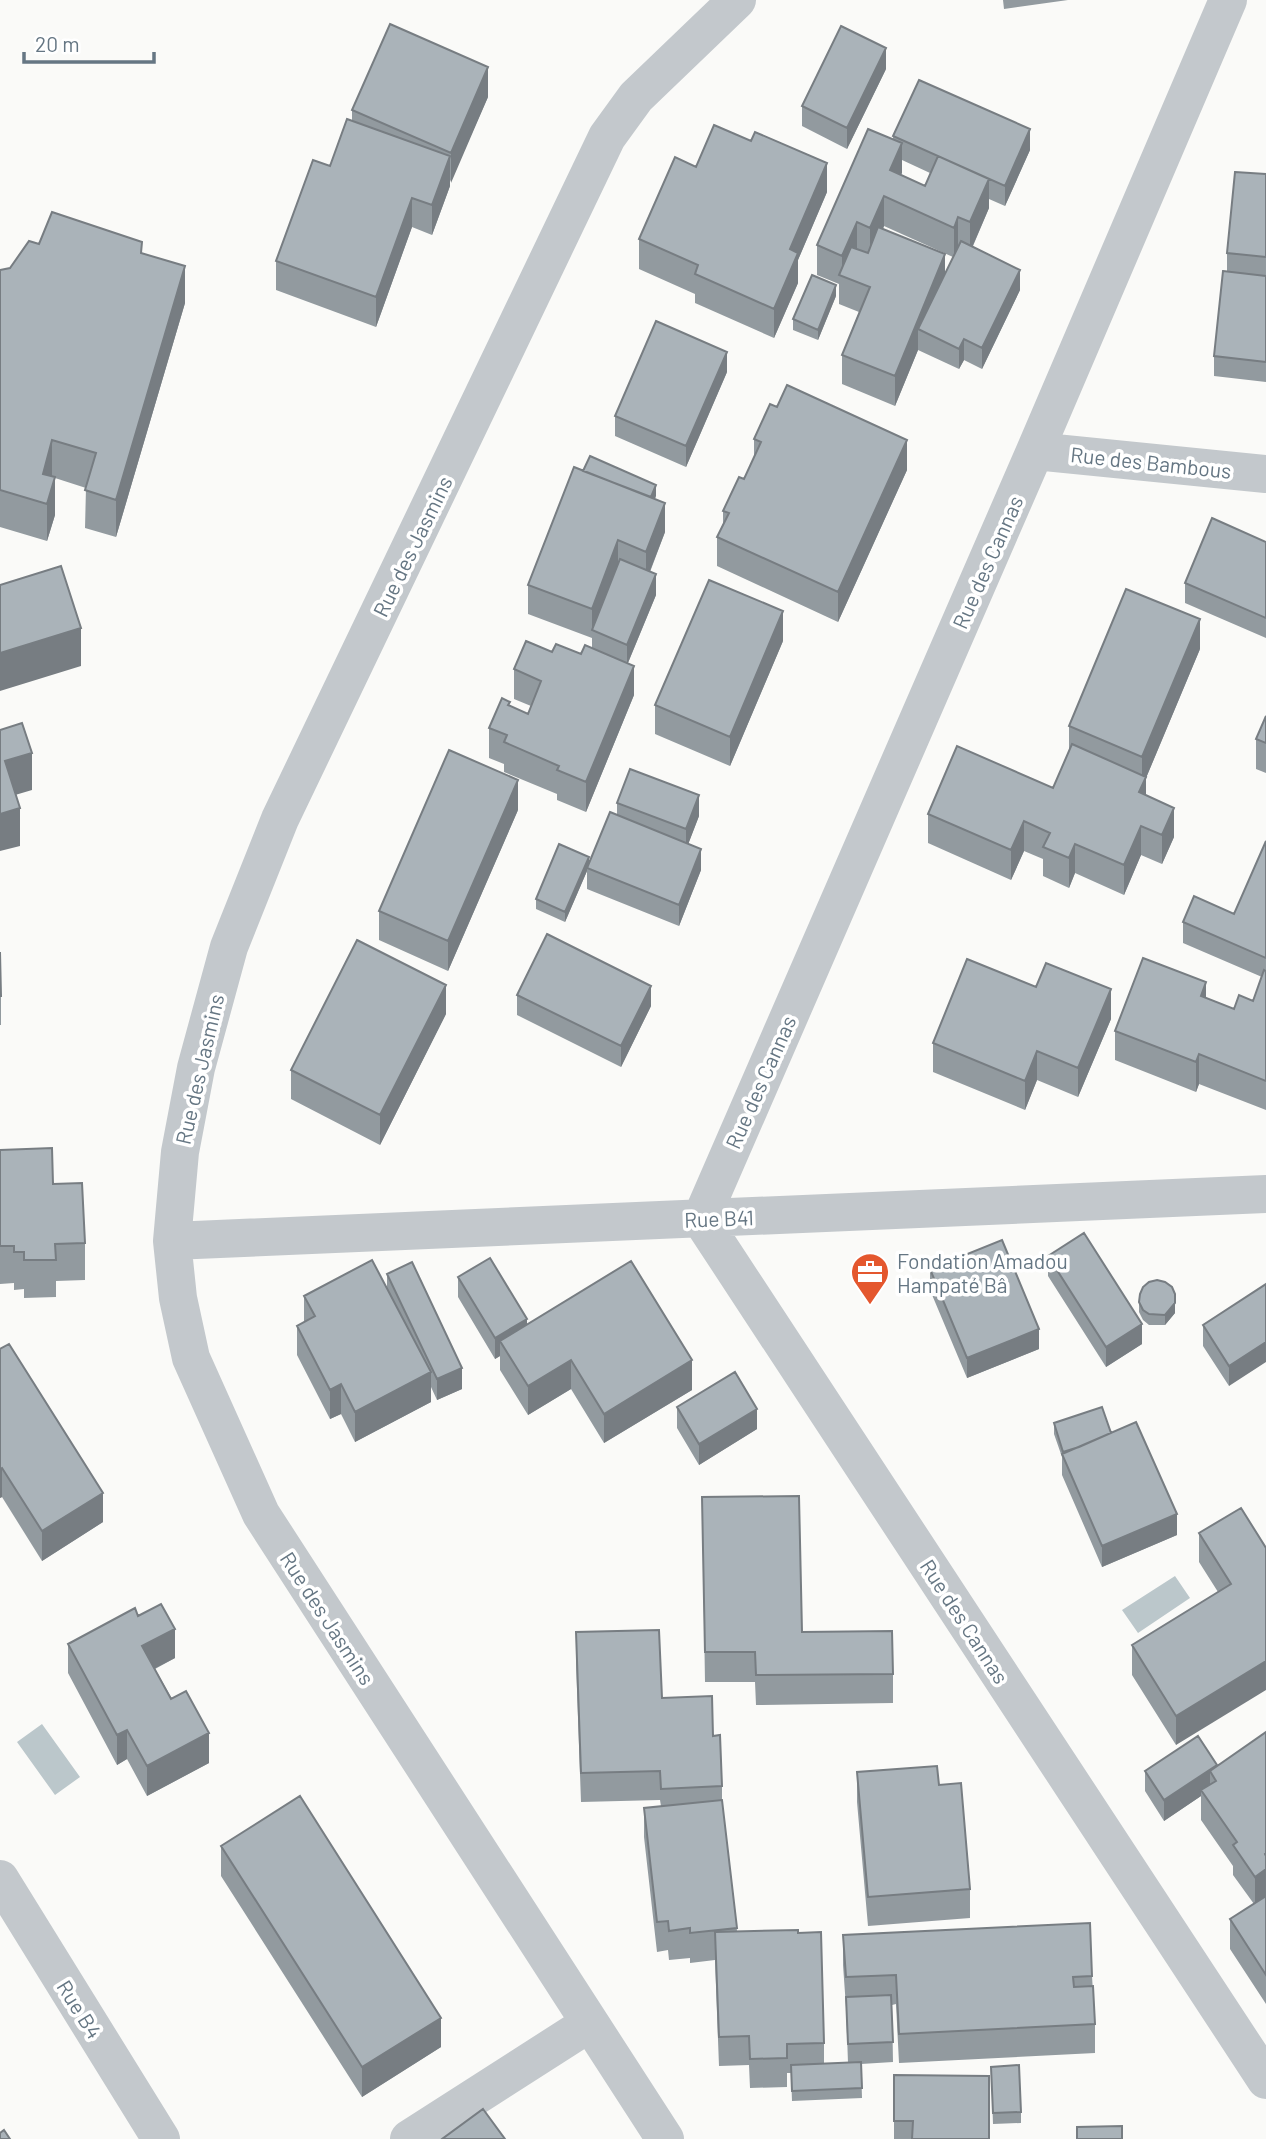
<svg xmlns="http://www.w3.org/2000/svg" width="1266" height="2139" font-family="Barlow,sans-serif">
<rect width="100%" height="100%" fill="#fafaf8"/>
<path fill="#bbc7cb" d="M1175 1576 1190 1598 1138 1633 1122 1610Z
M42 1724 80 1777 55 1795 17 1742Z"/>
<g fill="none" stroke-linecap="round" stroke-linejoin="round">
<path stroke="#c3c8cc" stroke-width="38" d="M1228 0 1035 451 701 1219 1266 2080
M1035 451 1266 474
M172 1241 1266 1194
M0 1879 161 2139
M409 2139 590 2023
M665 2139 261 1514 191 1358 178 1298 172 1241 180 1152 196 1068 229 947 280 819 607 137 636 97 737 0"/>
</g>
<path fill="#929a9f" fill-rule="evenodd" d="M1003 0H1068L1004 9Z
M886 69 847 149 802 126V106Z
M488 97 450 182V186L432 235 412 227 376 327 276 290V261L330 166 352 121V110Z
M893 136 1030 150 1005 206 989 199V208L973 246 1020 290 982 369 964 360 959 369 918 350 895 406 842 384V355L859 312 839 304V284L817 275V245L893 139ZM902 160 930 173 925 186 901 175ZM884 226 953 257 945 274 883 229Z
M696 167 827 192 798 260V283L774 338 695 303V294L639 269V239Z
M1266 174V382L1214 376V356L1227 271V253Z
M39 244 142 254 185 303 116 537 85 528 86 488 55 478V515L47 541 0 527V270L10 268Z
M836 296 818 340 793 330V319Z
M727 372 686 467 615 436V416Z
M754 439 907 470 838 622 717 566V537L723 524V511L744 479 754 458Z
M656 496 655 499 665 532 650 572 656 595 628 663 634 695 586 812 557 800V794L504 772V764L489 758V728L510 706 528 714 531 706 514 699V669L552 652 581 654 592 648V638L528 614V585Z
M1266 542V638L1185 603V583Z
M783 641 730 766 655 734V705Z
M1200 649 1146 778V795L1174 837 1162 864 1141 855 1124 895 1075 873 1069 888 1043 876V859L1024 851 1011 880 928 843V814L1053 788 1069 751V726Z
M1256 739 1266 743V773L1256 769Z
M617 803 699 816 688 844 701 870 679 926 587 889V871L565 922 536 909V899L589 865 617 815Z
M518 810 448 971 379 940V911Z
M1266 841V1110L1199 1084 1196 1092 1115 1060V1031L1206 998 1234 1009 1253 1001 1262 977 1183 943V922L1234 914Z
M0 952 1 996V1025H0Z
M517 995 651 1006 621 1067 517 1015Z
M446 1014 380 1145 291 1099V1070Z
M1111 1019 1078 1097 1037 1080 1025 1110 933 1072V1043Z
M0 1150 53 1184 85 1243V1280L56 1281V1297L24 1298V1289L14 1290V1283L0 1284Z
M1048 1256 1142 1344 1106 1367 1048 1276Z
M930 1269 1039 1349 967 1378 930 1290Z
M387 1274 462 1389 437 1400 431 1387V1402L355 1442 341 1414 330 1419 297 1355V1326L304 1322V1296L387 1289Z
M458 1277 527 1324 692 1390 604 1443 571 1389 528 1415 500 1370V1356L495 1359 458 1297Z
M1266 1284 1229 1386 1203 1346V1325Z
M1175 1294V1313L1165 1325H1149L1143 1320 1139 1312V1302Z
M0 1349 103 1522 42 1561 2 1497 0 1498Z
M677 1407 757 1429 699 1465 677 1428Z
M1054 1423 1111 1433 1177 1535 1102 1567 1062 1475V1457L1054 1434Z
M702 1497 802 1632 893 1674V1703L756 1705 755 1682H705Z
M1199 1533 1266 1548 1176 1745 1132 1675V1645L1218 1592 1199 1562Z
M138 1616 175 1658 155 1669 209 1763 147 1796 127 1759 117 1765 68 1673V1644Z
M576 1632 713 1736 722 1786V1800L737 1931 798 1933 824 2043V2064L848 2063 846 2007 843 1965V1935L1092 1976 1095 2024V2053L899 2063 896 2004 892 2005 893 2062 861 2064 862 2098 792 2101 791 2073H787V2087L750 2088 749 2065 719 2066 715 1960 690 1963V1958L669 1960 668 1950 657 1952 644 1837V1808L661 1806 660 1800 581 1802 576 1662Z
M1266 1732V2004L1230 1949V1919L1254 1904 1233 1875V1866L1201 1820V1796L1164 1821 1145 1791V1771L1217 1766Z
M857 1772 939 1785 970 1889V1918L868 1926 857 1802Z
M221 1846 441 2047 362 2097 221 1876Z
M991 2067 1021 2112V2123L993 2124Z
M894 2075 989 2139H894Z"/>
<path fill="#777d82" d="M886 48V69L847 149V128Z
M488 67V97L451 183V153Z
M1030 129V150L1005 206V186Z
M902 143V173L890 200V170Z
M450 156V186L432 235V205Z
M827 163V192L798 260V283L774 338V309L790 249Z
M989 179V208L970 252V222Z
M884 196V226L870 258V228Z
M412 198V227L376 327V297Z
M958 217V247L954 257V228Z
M857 222V252L842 276V256Z
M945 254V284L918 329V350L895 406V376Z
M185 266V303L116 537V500Z
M1020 270V290L982 369V348Z
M836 285V296L818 340V330Z
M964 339V360L959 369V349Z
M727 352V372L686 467V446Z
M52 440V477L43 474Z
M907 440V470L838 622V592Z
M55 477V515L47 541V504Z
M656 485V496L645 519V509Z
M665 503V532L646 581V552Z
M618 540V570L592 630V639V609Z
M656 574V595L627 665V645Z
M783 611V641L730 766V737Z
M1200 619V649L1146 778V806L1139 792 1142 785V757Z
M81 628V666L0 691V653Z
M634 666V695L586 812V782Z
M32 753V790L5 798V761Z
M518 780V810L448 971V941Z
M699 795V816L686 850V829Z
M20 808V846L0 851V814Z
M1174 808V837L1162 864V835Z
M1024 821V851L1011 880V850Z
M1141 826V855L1124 895V865Z
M1075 844V873L1069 888V858Z
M701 849V870L679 926V905Z
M589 857V868H587V871L565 922V912Z
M1206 982V1012L1201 996Z
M446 985V1014L380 1145V1115Z
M651 986V1006L621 1067V1046Z
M1111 989V1019L1078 1097V1068Z
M1037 1051V1080L1025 1110V1081Z
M1199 1054V1084L1196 1092V1062Z
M1175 1303V1313L1165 1325V1315Z
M527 1319V1340L500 1341V1356L495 1359V1338Z
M1142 1324V1344L1106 1367V1347Z
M1039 1329V1349L967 1378V1358Z
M1266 1342V1362L1229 1386V1366Z
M571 1360V1389L528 1415V1386Z
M692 1360V1390L604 1443V1414Z
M462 1368V1389L437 1400V1379Z
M431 1372V1402L355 1442V1412Z
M341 1384V1414L330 1419V1390Z
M757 1409V1429L699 1465V1444Z
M2 1468V1497L0 1498V1469Z
M103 1493V1522L42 1561V1531Z
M1177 1514V1535L1102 1567V1546Z
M175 1629V1658L142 1675V1646Z
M1266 1661V1690L1176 1745V1716Z
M127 1730V1759L117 1765V1735Z
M209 1733V1763L147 1796V1766Z
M1217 1765 1216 1781 1210 1771V1791L1201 1790V1796L1164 1821V1800Z
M1266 1853V1898L1255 1906V1877Z
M441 2018V2047L362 2097V2067Z"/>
<path fill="#aab3b9" stroke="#777d82" stroke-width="2" d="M390 24 488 67 451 153 352 110Z
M841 26 886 48 847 128 802 106Z
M919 80 1030 129 1005 186 893 136Z
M347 119 450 156 432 205 412 198 376 297 276 261 313 160 330 166Z
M714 125 751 141 755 132 827 163 790 249 798 253 774 309 695 274 698 265 639 239 675 157 696 167Z
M868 129 902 143 890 170 925 186 938 156 989 179 970 222 958 217 954 228 884 196 870 228 857 222 842 256 817 245Z
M1235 172 1266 174V257L1227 253Z
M52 212 142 242 141 253 185 266 116 500 85 490 96 453 52 440 43 474 55 477 47 504 0 490V270L10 268 29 241 39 244Z
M878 227 945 254 895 376 842 355 870 287 839 275 851 247 868 253Z
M961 241 1020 270 982 348 964 339 959 349 918 329Z
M1223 271 1266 276V362L1214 356Z
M812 275 836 285 818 330 793 319Z
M656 321 727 352 686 446 615 416Z
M787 385 907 440 838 592 717 537 729 513 723 511 739 477 744 479 761 442 754 439 770 404 777 407Z
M590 456 656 485 651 497 583 471Z
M574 467 665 503 646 552 618 540 592 609 528 585Z
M1212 518 1266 542V618L1185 583Z
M620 559 656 574 627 645 592 630Z
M61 566 81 628 0 653V585Z
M709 580 783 611 730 737 655 705Z
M1126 589 1200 619 1142 757 1069 726Z
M526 641 552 652 556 644 581 654 585 645 634 666 586 782 557 770 559 766 504 742 507 735 489 728 502 698 510 702 508 705 528 714 541 681 514 669Z
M1266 716V743L1256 739Z
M22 723 32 753 5 761 20 808 0 814V730Z
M1072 744 1146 777 1139 792 1174 808 1162 835 1141 826 1124 865 1075 844 1069 858 1043 847 1050 833 1024 821 1011 850 928 814 957 746 1053 788Z
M449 750 518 780 448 941 379 911Z
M630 769 699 795 686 829 617 803Z
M610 812 701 849 679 905 587 868Z
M1266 841V958L1183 922 1194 896 1234 914Z
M559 844 589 857 565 912 536 899Z
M547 934 651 986 621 1046 517 995Z
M357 940 446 985 380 1115 291 1070Z
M0 952 1 996H0Z
M1143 958 1206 982 1201 996 1234 1009 1239 995 1253 1001 1264 970 1266 971V1081L1199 1054 1196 1062 1115 1031Z
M967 959 1036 987 1046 963 1111 989 1078 1068 1037 1051 1025 1081 933 1043Z
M52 1148 53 1184 82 1183 85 1243 55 1244 56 1260H24V1252H14V1246H0V1150Z
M1084 1233 1142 1324 1106 1347 1048 1256Z
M1002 1240 1039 1329 967 1358 930 1269Z
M490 1258 527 1319 495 1338 458 1277Z
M372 1260 431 1372 355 1412 341 1384 330 1390 297 1326 315 1316 304 1296Z
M631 1261 692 1360 604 1414 571 1360 528 1386 500 1341Z
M412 1262 462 1368 437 1379 387 1274Z
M1157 1280 1165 1282 1172 1287 1175 1294V1303L1165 1315 1149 1314 1143 1310 1139 1302 1140 1294 1143 1287 1149 1282Z
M1266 1284V1342L1229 1366 1203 1325Z
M9 1344 103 1493 42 1531 2 1468 0 1469V1349Z
M735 1372 757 1409 699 1444 677 1407Z
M1102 1407 1111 1433 1079 1447 1063 1452 1054 1423Z
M1136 1422 1177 1514 1102 1546 1062 1454Z
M799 1496 802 1632 892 1631 893 1674 756 1675 755 1652H705L702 1497Z
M1241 1508 1266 1548V1661L1176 1716 1132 1645 1231 1584 1199 1533Z
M161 1604 175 1629 142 1646 171 1699 186 1691 209 1733 147 1766 127 1730 117 1735 68 1644 135 1608 138 1616Z
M659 1630 662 1698 712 1696 713 1736 720 1735 722 1786 661 1789 660 1771 581 1773 576 1632Z
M1266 1732V1853L1265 1854 1266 1856V1869L1255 1877 1233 1845 1237 1842 1201 1790 1216 1781 1210 1771Z
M1198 1736 1217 1765 1164 1800 1145 1771Z
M937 1766 939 1785 961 1783 970 1889 868 1897 857 1772Z
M300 1796 441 2018 362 2067 221 1846Z
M722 1800 737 1928 690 1933V1928L669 1931 668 1921 657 1922 644 1808Z
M1266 1896V1975L1230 1919Z
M1090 1923 1092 1976 1073 1977 1074 1987 1093 1986 1095 2024 899 2034 896 1975 846 1977 843 1935Z
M798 1930V1933L821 1932 824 2043 787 2044V2058L750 2059 749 2036 719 2037 715 1932Z
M891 1995 893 2042 848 2044 846 1997Z
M861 2062 862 2088 792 2091 791 2065Z
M1019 2065 1021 2112 993 2113 991 2067Z
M894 2075 989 2076V2139H912L913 2121H894Z
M483 2109 505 2139H442Z
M1122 2126V2139H1077V2127Z
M4 2130 10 2139H0V2133Z"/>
<defs>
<symbol id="office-pin" viewBox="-11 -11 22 30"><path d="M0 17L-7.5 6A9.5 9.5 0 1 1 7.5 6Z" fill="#e4572e" stroke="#fff"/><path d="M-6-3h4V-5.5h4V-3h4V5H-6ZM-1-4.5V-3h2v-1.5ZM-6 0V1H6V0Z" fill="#fff"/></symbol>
</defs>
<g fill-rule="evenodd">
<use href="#office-pin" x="848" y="1250" width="44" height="60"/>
</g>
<g text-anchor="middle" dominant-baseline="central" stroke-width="7" stroke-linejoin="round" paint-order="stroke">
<g font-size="21" fill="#657683" stroke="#fff">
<text transform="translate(1151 462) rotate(6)">Rue des Bambous</text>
<text transform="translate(412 546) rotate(-64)">Rue des Jasmins</text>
<text transform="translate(987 562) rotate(-66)">Rue des Cannas</text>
<text transform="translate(199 1069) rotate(-77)">Rue des Jasmins</text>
<text transform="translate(760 1082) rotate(-66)">Rue des Cannas</text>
<text transform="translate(719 1218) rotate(-2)">Rue B41</text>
<text transform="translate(328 1618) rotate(57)">Rue des Jasmins</text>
<text transform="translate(965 1621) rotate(57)">Rue des Cannas</text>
<text transform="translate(80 2009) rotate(58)">Rue B4</text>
</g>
<g font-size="21" fill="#657683" stroke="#fff" text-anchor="start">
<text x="897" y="1260">Fondation Amadou<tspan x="897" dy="24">Hampaté Bâ</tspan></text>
</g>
</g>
<path d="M24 52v10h130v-10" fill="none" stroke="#657683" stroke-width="3.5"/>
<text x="35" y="52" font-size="21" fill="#657683" stroke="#ffffff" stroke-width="5" paint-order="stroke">20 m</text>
</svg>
